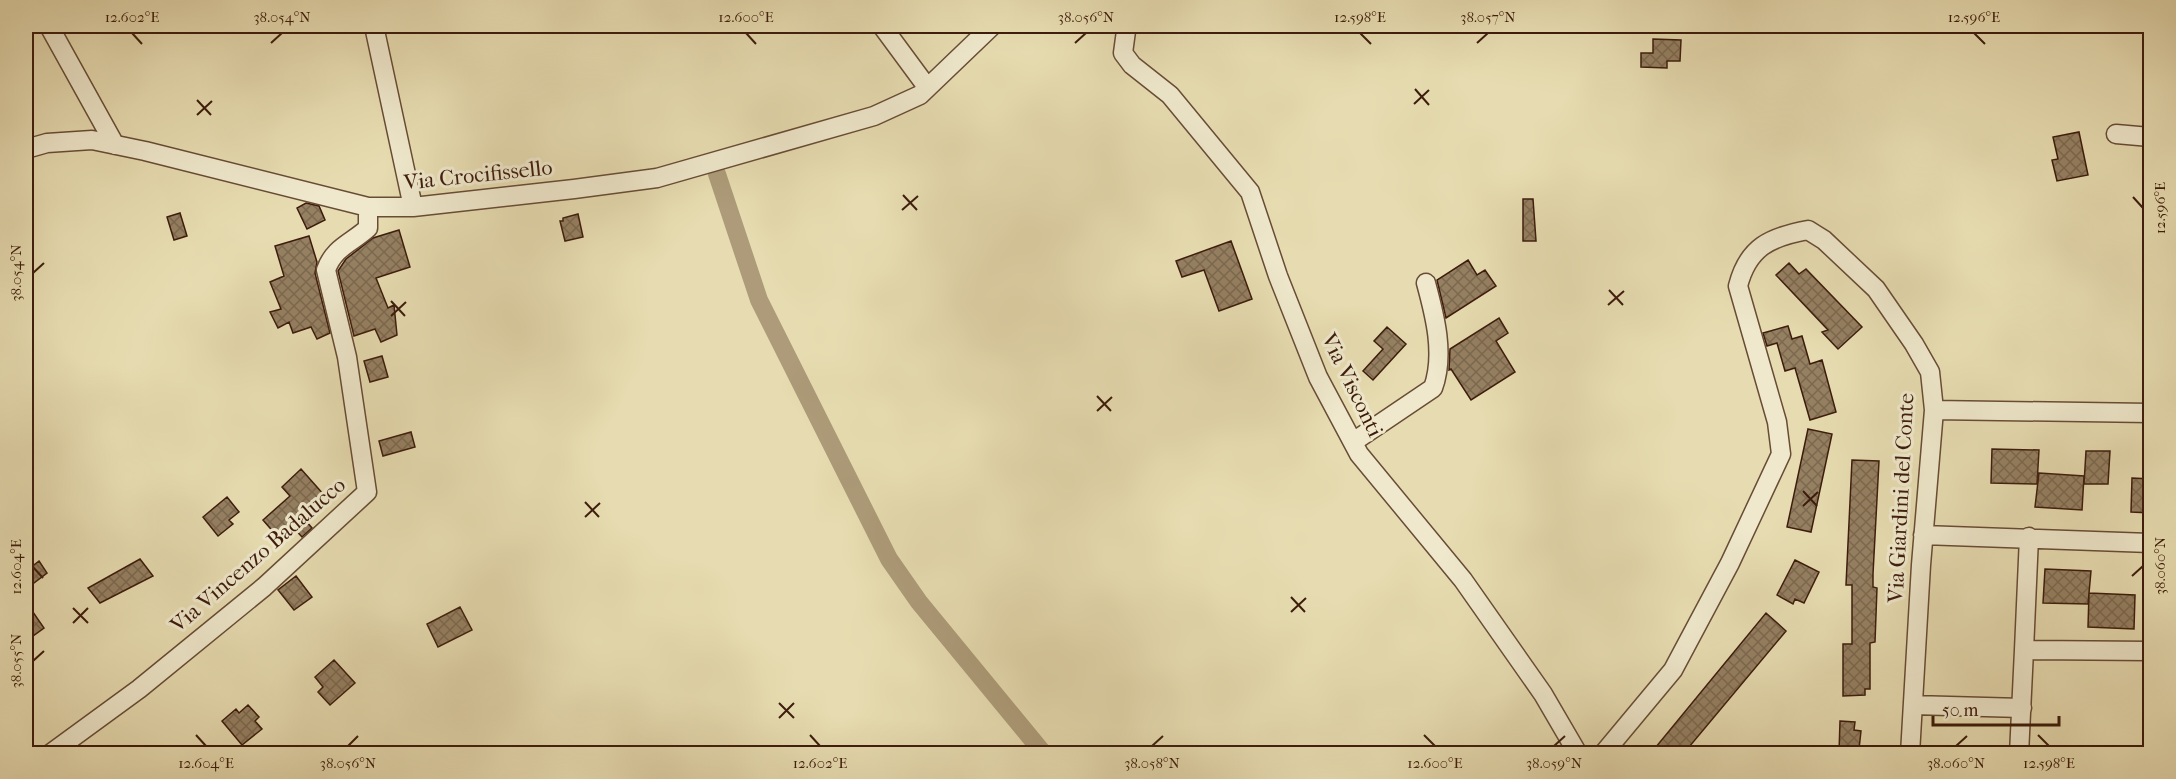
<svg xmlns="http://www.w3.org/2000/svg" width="2176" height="779" font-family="'IM FELL French Canon',serif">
<defs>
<pattern id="building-cross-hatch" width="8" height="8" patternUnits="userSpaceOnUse" patternTransform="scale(1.5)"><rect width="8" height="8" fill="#958062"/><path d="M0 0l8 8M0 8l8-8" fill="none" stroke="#7b684f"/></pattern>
</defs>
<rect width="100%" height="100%" fill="#e7dcb1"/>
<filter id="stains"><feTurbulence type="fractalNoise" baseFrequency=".00333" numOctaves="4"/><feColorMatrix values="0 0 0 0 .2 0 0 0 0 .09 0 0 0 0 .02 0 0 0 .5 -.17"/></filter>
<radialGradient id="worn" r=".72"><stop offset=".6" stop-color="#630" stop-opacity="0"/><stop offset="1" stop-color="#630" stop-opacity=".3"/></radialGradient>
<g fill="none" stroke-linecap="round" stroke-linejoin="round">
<path stroke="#ad9b79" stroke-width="18" d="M717 174 759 300 889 559 919 602 1044 754"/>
</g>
<path fill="url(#building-cross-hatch)" stroke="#3d1c0c" stroke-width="1.5" d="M1653 39 1681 40 1680 61H1667V68L1641 67V53H1653Z
M2079 132 2088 175 2057 181 2052 160 2058 159 2053 137Z
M1523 199H1533L1536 241H1523Z
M306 203 319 206 325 220 307 229 297 208Z
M180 213 187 236 174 240 167 217Z
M578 214 583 237 565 241 560 221H563V218Z
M399 230 410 267 376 278 388 308 394 305 397 335 381 342 375 329 354 336 338 271 346 259 373 238Z
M309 236 317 262 315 273 330 333 317 339 311 327 293 333 289 322 278 328 270 312 281 309 270 282 284 276 275 246Z
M1231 241 1252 299 1219 311 1204 270 1182 277 1176 261Z
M1468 260 1477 275 1485 270 1496 286 1446 318 1437 280Z
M1789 263 1799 274 1806 269 1862 327 1838 349 1822 332 1828 330 1776 275Z
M1499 318 1508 333 1496 341 1515 372 1471 400 1451 369 1449 370 1450 349Z
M1788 326 1792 339 1802 336 1810 364 1822 360 1836 412 1810 420 1795 368 1785 371 1777 343 1767 346 1763 333Z
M1387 327 1406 344 1373 380 1363 371 1383 349 1374 341Z
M382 356 388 377 370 382 364 361Z
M1808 429 1832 434 1811 532 1787 527Z
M411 432 415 447 383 456 379 441Z
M1992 449 2039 450 2037 484 1991 483Z
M2086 451H2110L2108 484H2084Z
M1852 460 1879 461 1873 574V587L1877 588 1875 642 1870 643V689H1865V695L1843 696V644H1852V585H1846Z
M301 469 324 495 301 515 312 528 302 537 290 524 276 535 263 520 290 496 282 487Z
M2039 473 2084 476 2082 510 2035 507Z
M2132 478 2151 479V513L2131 512Z
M227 497 239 512 229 520 233 524 218 536 203 517Z
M140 559 153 576 100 603 88 588Z
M1795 560 1819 572 1804 603 1795 599 1793 604 1777 595Z
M39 561 47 573 26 589V571Z
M2045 569 2091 571 2088 604 2043 603Z
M296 576 312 597 294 610 278 590Z
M2089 593 2135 595 2134 629 2088 627Z
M26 602 44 628 26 641Z
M460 607 472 630 438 647 427 624Z
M1766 613 1786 631 1684 753H1651Z
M334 660 355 683 330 705 318 692 323 687 315 677Z
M248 705 259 717 255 721 262 729 242 745 222 721 236 709 239 713Z
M1840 721 1855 722 1854 730 1861 731 1859 749 1854 748V753H1839Z"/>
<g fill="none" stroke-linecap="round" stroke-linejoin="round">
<defs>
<path id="minor" d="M49 26 115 145
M374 26 413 207
M882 26 927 87
M1123 26 1126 31 1123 53 1132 65 1170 95 1250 192 1278 276 1318 377 1359 454 1463 580 1543 694 1578 754
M2116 134 2150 137
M26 149 47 143 92 140 145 151 368 207H413L574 189 657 178 874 116 920 95 992 26
M1934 410 2150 413
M1353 442 1433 388C1445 355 1435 316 1426 283
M1923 535 2150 543
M2029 537 2024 650 2150 651
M1913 705 2022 708
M50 754 139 689 264 587 367 492 347 357 326 270C334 247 352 243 368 228V207
M1603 754 1673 670 1730 563 1781 454 1777 422 1738 286C1748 247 1770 237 1808 230L1824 240 1876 289 1914 344 1930 372 1934 410 1921 565 1910 754
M2019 754 2024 650"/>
</defs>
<use href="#minor" stroke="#684c35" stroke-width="21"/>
<use href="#minor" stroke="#efe8cc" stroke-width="18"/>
</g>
<path fill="none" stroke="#3d1c0c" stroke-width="2" d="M132 33 142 44M746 33 756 44M1360 33 1371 44M1974 33 1985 44M271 43 282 33M1075 43 1086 33M1477 43 1488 33M1415 89 1429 105M197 100 211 115M1414 104 1429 90M197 115 212 101M903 195 917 210M2133 197 2143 208M902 210 918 196M33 273 44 263M1609 290 1623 305M391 301 405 316M1608 305 1624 291M391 316 406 302M1097 396 1111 411M1097 411 1112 397M1803 491 1817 506M585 502 599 517M1803 506 1818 492M585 517 600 503M33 567 43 578M2132 576 2143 566M1291 597 1305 612M73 608 88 623M1291 612 1306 598M73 623 88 608M33 661 44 651M779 703 794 718M779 718 794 703M196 735 206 746M810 735 820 746M1424 735 1435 746M2038 735 2049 746M348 746 358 736M1152 746 1163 736M1554 746 1565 736M1956 746 1967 736"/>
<g text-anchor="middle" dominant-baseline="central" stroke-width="6" stroke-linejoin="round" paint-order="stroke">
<g font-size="22" fill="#3d1c0c" stroke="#efe8cc">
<text transform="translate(478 175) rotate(-6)">Via Crocifissello</text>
<text transform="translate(1352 385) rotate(64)">Via Visconti</text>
<text transform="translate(1901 498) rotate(-87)">Via Giardini del Conte</text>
<text transform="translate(258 555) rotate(-41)">Via Vincenzo Badalucco</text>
</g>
</g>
<rect width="2176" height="779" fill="none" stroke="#e7dcb1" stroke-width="66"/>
<path d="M1933 716v9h126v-9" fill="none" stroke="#3d1c0c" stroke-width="3"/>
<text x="1942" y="716" font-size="18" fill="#3d1c0c" stroke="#efe8cc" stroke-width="4.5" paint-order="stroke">50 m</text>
<rect x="33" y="33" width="2110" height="713" fill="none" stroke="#3d1c0c" stroke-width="2"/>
<g font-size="15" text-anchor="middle" fill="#3d1c0c">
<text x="132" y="22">12.602°E</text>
<text x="282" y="22">38.054°N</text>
<text x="746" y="22">12.600°E</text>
<text x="1086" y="22">38.056°N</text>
<text x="1360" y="22">12.598°E</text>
<text x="1488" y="22">38.057°N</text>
<text x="1974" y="22">12.596°E</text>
<text transform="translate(2160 208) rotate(-90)" y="5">12.596°E</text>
<text transform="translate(16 273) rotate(-90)" y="5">38.054°N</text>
<text transform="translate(2160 566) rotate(-90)" y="5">38.060°N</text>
<text transform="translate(16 567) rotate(-90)" y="5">12.604°E</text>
<text transform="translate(16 661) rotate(-90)" y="5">38.055°N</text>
<text x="206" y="768">12.604°E</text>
<text x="348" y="768">38.056°N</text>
<text x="820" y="768">12.602°E</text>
<text x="1152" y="768">38.058°N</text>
<text x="1435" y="768">12.600°E</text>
<text x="1554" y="768">38.059°N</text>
<text x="1956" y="768">38.060°N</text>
<text x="2049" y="768">12.598°E</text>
</g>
<rect width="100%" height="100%" filter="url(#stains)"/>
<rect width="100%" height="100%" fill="url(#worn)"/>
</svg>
